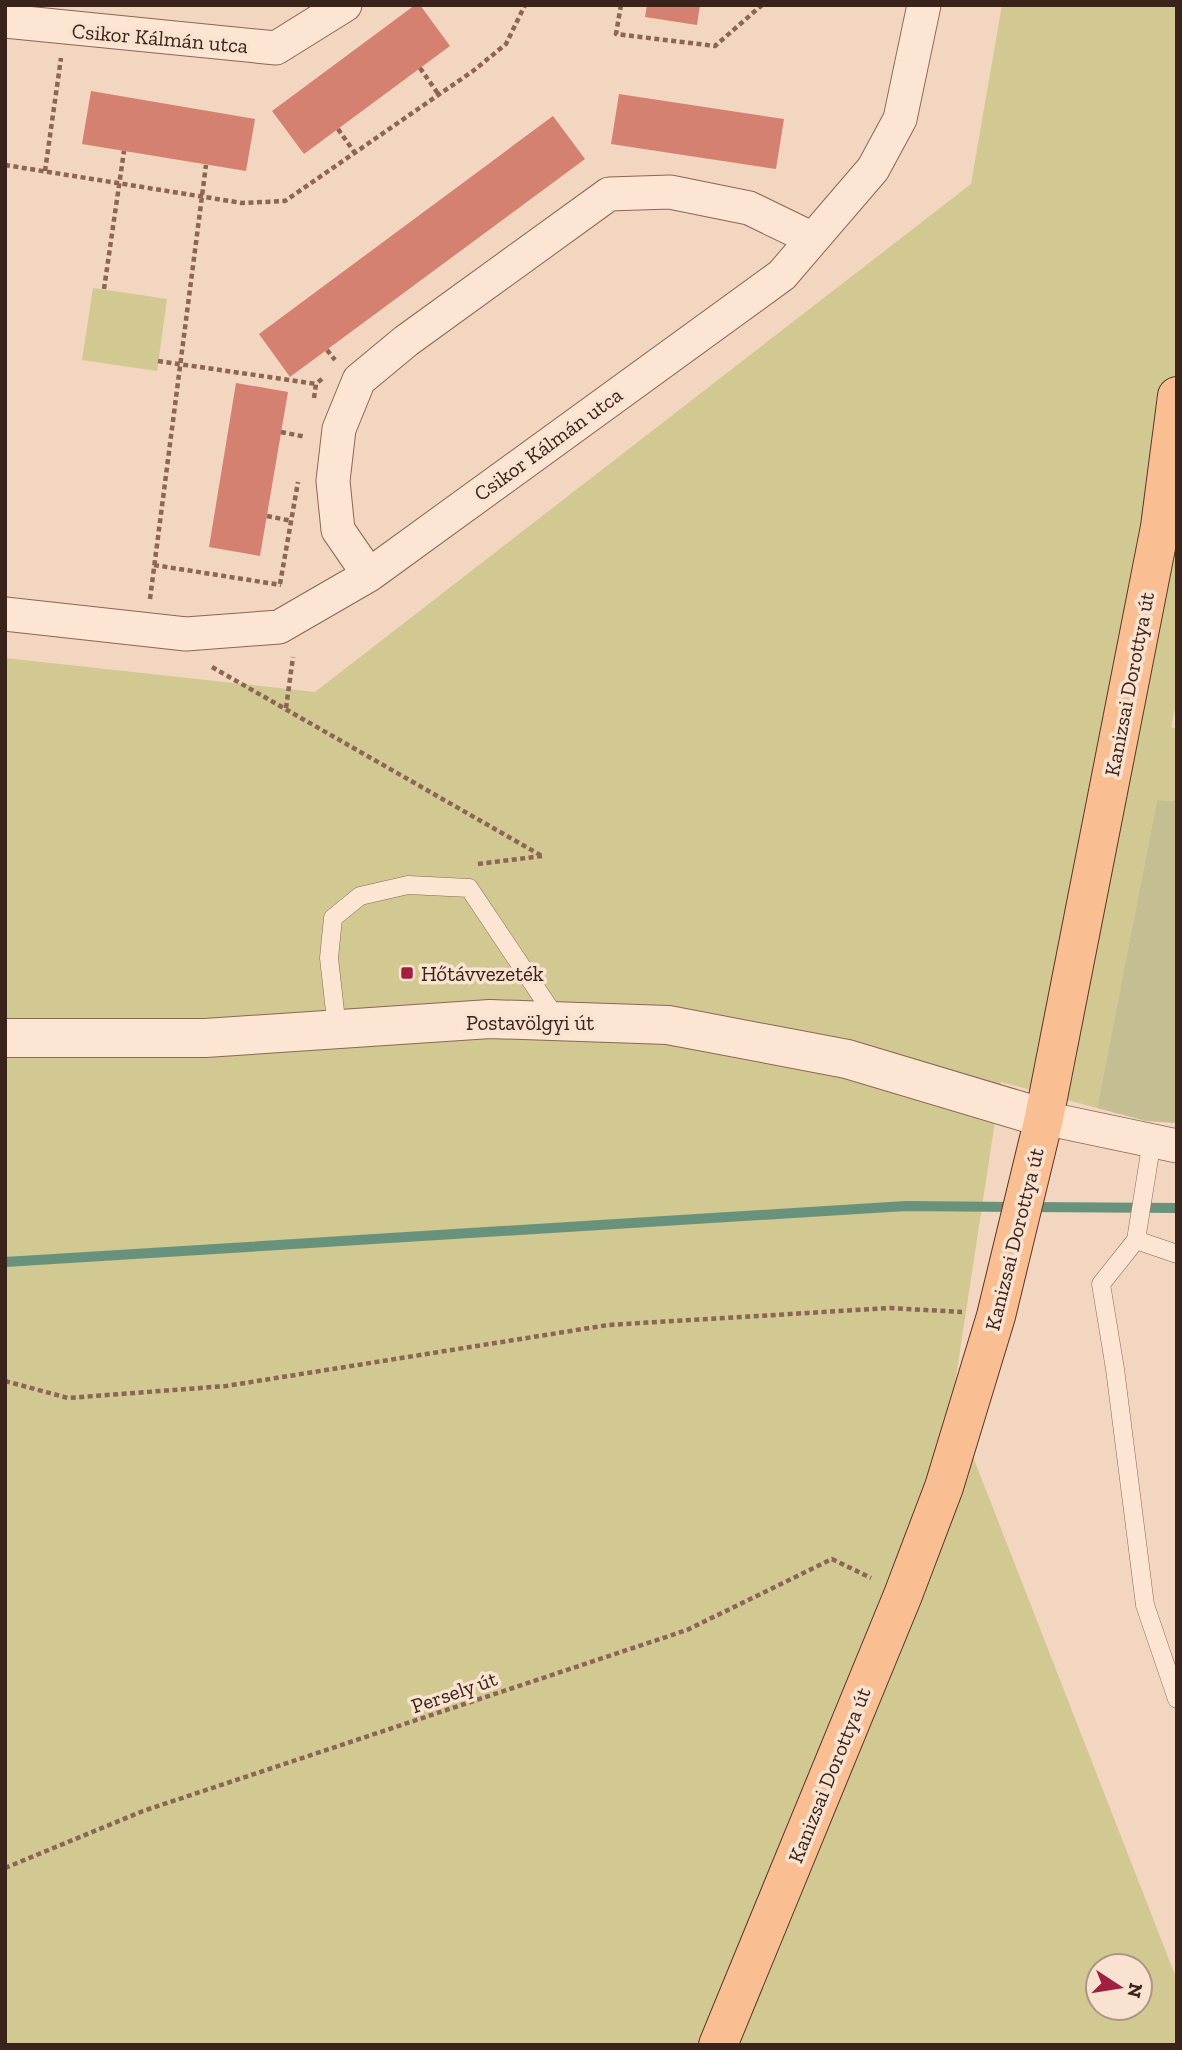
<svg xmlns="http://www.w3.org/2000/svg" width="1182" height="2050" font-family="'Zilla Slab',serif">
<rect width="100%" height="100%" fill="#f2d6bf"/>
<path fill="#d1c892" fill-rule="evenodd" d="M1002 5H1177V699L1171 727 1177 729V801L1157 800 1097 1108 1001 1082 952 1403 1177 1980V2045H5V658L315 692 971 184ZM1098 1966H1140V2008H1098Z
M93 288 167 299 157 371 82 360Z"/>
<path fill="#c5be92" d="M1157 800 1177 801V1123L1146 1121 1097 1108Z"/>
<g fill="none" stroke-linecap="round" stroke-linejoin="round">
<path stroke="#69927d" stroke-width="10" d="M1030 1207 1177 1208
M5 1262 906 1206 1015 1207"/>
</g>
<path fill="#d48171" d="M415 5H420L450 46 304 154 272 111Z
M647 5H700L697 25 645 17Z
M91 91 255 119 246 171 82 144Z
M619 94 784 119 776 169 611 144Z
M553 116 585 159 290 377 259 334Z
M236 383 288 392 260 556 209 547Z"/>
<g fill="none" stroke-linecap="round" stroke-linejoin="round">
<defs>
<path id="service" d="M337 1029 329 958 333 918 360 896 408 885 469 888 558 1021
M1152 1140 1136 1240 1101 1284 1115 1369 1145 1605 1177 1699
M1136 1240 1177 1254"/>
<path id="minor" d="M5 21 276 48 345 5
M369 575 338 530 333 481 339 429 359 380 406 341 609 194 670 192 749 208 813 239
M5 614 186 634 279 627 369 575 782 275 873 169 900 119 924 5
M1044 1118 1177 1146"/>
<path id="tertiary" d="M5 1038H205L490 1019 668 1025 847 1059 1044 1118"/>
<path id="primary" d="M718 2045 903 1595 944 1487 996 1316 1044 1118 1160 527 1177 396"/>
</defs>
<use href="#service" stroke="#8c6555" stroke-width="19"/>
<use href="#minor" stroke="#8c6555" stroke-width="35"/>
<use href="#tertiary" stroke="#8c6555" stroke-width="40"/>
<use href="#primary" stroke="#5a342a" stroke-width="40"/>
<path stroke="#8c6555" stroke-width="4.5" stroke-dasharray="5 3.5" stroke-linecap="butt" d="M621 5 616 34 715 46 762 5
M420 68 439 95
M338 129 355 153
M5 165 242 203 285 201 473 71 506 44 525 5
M45 171 61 58
M104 289 124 151
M327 350 335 360
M158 361 317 384
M314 398 316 384 323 378
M281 432 306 437
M267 516 292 521
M154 565 281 585
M280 584 298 482
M150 599 206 165
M212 667 542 856
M286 708 293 657
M478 864 542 856
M5 1381 68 1398 226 1386 608 1325 890 1308 962 1312
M5 1868 143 1811 687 1630 832 1559 871 1578"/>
<use href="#service" stroke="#fce5d3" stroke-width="18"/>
<use href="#minor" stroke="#fce5d3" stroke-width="33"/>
<use href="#tertiary" stroke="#fce5d3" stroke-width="38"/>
<use href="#primary" stroke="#f9bf92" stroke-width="38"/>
</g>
<rect fill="#a11f41" stroke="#f9e2cf" stroke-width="2.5" x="400" y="966" width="14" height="14" rx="3.5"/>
<g text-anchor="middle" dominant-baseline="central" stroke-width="7" stroke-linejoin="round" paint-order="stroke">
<g font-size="21" fill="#3a231b" stroke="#f9e2cf">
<text transform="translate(160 38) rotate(5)">Csikor Kálmán utca</text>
<text transform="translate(548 444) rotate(-36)">Csikor Kálmán utca</text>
<text transform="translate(1129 684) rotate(-79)">Kanizsai Dorottya út</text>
<text x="530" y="1022">Postavölgyi út</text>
<text transform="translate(1014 1239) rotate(-76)">Kanizsai Dorottya út</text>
<text transform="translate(454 1692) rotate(-19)">Persely út</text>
<text transform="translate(829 1775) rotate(-68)">Kanizsai Dorottya út</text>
</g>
<g font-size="21" fill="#3a231b" stroke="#f9e2cf" text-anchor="start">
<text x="421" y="973">Hőtávvezeték</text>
</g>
</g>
<rect width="1182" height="2050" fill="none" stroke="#3a231b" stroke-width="14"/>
<g transform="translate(1119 1987) rotate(102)"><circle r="33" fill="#f9e2cf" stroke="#ad9687" stroke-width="2"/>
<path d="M0-5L12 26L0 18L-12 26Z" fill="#a11f41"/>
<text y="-10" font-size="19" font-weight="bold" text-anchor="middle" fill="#3a231b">N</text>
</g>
</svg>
